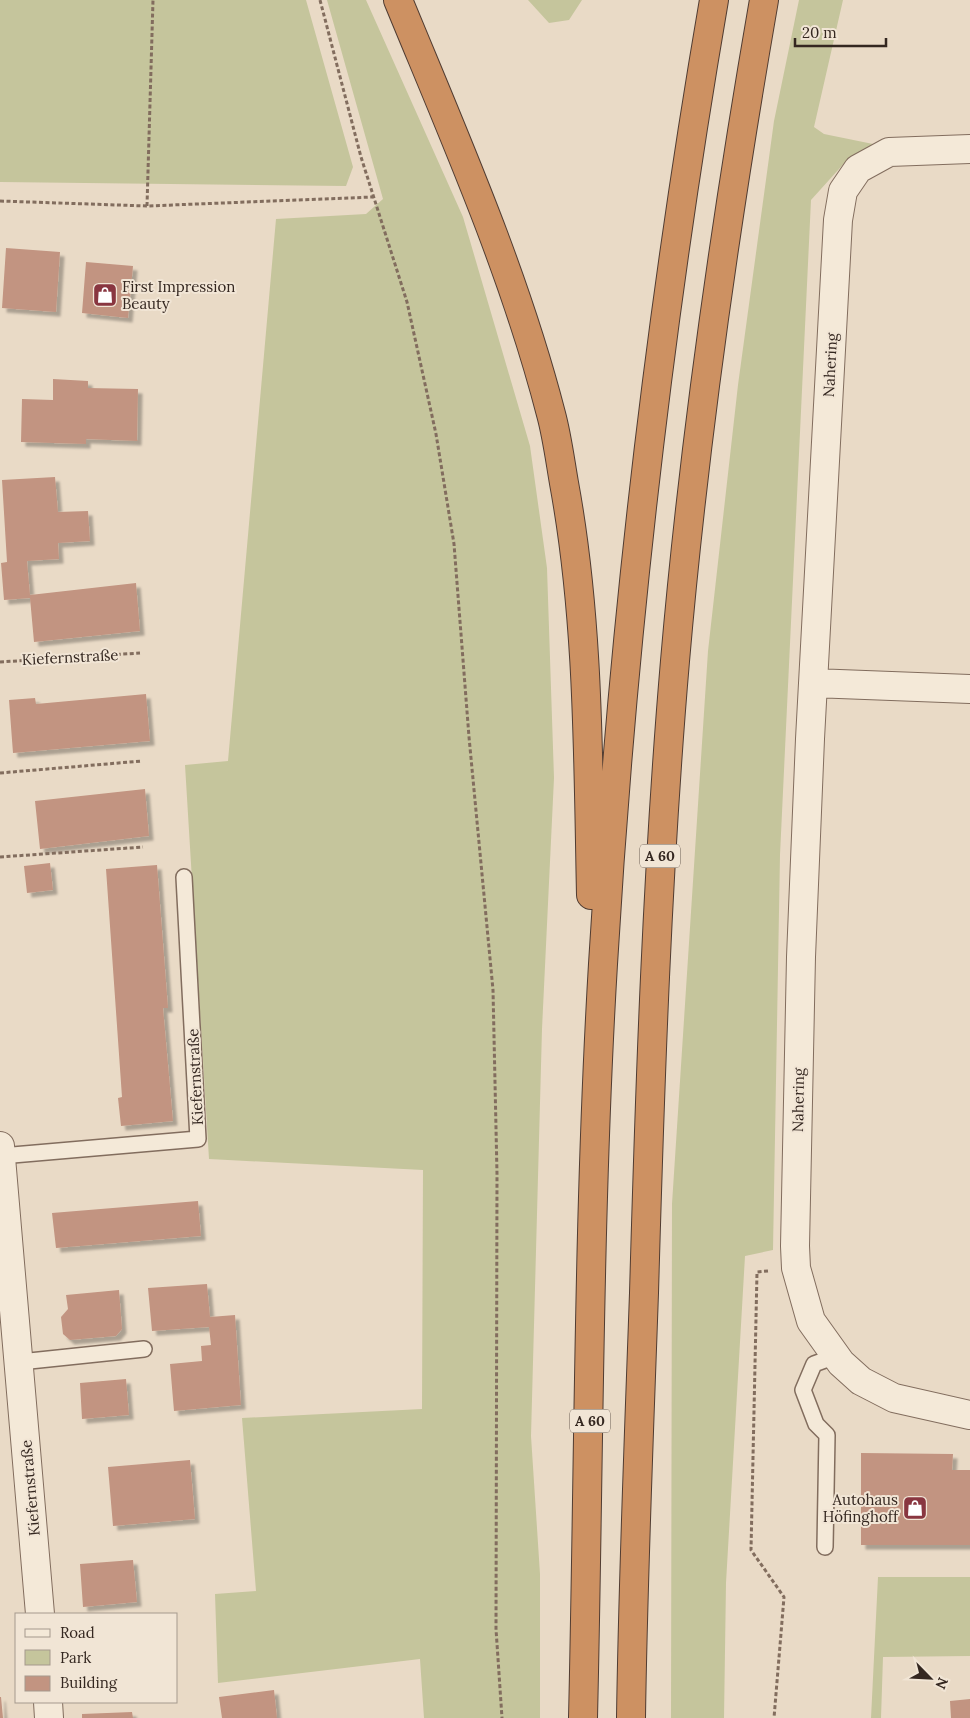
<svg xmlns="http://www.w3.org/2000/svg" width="970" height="1718" font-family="Lora,serif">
<defs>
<filter id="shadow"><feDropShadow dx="4.5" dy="4.5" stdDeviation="1" flood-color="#0004"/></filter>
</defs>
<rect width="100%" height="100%" fill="#e9dac6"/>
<path fill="#c5c59c" d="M0 0H306L353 167 346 186 0 182Z
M327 0H366L463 217 530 446 547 568 554 778 542 1029 531 1436 540 1574V1718H424L420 1659 218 1683 215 1594 256 1591 242 1418 422 1409 423 1170 209 1159 185 765 228 761 276 219 366 214 383 199Z
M528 0H582L569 20 549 23Z
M799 0H843L814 127 824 134 873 144 848 159 811 200 780 855 773 1250 745 1256 726 1583 724 1718H671L672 1204 708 651 738 385 774 121Z
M878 1577H970V1656L883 1657 881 1718H871Z"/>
<path fill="#c29481" filter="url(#shadow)" d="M6 248 60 252 56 312 2 308Z
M86 262 133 266 128 318 82 313Z
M53 379 88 381V388L138 389 137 441 86 439V444L21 442 22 399 53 400Z
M55 477 58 512 88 511 90 541 58 543 59 559 27 561 30 595 136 583 140 631 34 642 30 598 4 600 1 563 7 562 2 480Z
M146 694 150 741 13 753 9 700 35 698 36 704Z
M145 789 149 836 40 849 35 801Z
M50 863 53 890 27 893 24 866Z
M157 865 168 1008H163L173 1121 121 1126 118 1098 122 1097 106 869Z
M198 1201 201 1236 56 1248 52 1213Z
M207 1284 210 1317 235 1315 241 1405 174 1411 170 1364 202 1361 201 1346 211 1345 209 1327 152 1331 148 1288Z
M119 1290 122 1329 116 1336 70 1340 63 1334 61 1317 68 1309 66 1295Z
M126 1379 129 1415 82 1419 80 1383Z
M861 1453 953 1454 952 1470H970V1545H861Z
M190 1460 195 1519 113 1526 108 1467Z
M133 1560 137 1602 83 1607 80 1564Z
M274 1690 277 1718H222L219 1697Z
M0 1697H1L3 1718H0Z
M970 1699V1718H951L950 1701Z
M132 1712 133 1718H82V1714Z"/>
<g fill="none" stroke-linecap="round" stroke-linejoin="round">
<defs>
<path id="service" d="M1 1156 198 1139 184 877
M20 1362 144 1349
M825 1547 827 1435 816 1424 803 1390 814 1364 836 1356"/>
<path id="minor" d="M970 149 889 152 858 169 843 191 838 220 810 739 801 957 795 1246 796 1268 811 1321 841 1363 861 1381 894 1398 970 1415
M813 683 970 689
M0 1146 40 1614
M48 1702 49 1718"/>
<path id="motorway" d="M398 0C454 136 514 271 551 414 557 436 560 460 564 483 589 619 588 757 591 895
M583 1718C589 1467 588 1215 603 964 622 640 659 320 714 0
M631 1718C633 1576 639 1435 644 1293 650 1082 657 872 675 661 694 440 726 219 764 0"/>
</defs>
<use href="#service" stroke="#826d5e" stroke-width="18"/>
<use href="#minor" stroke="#826d5e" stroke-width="30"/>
<use href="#motorway" stroke="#503c32" stroke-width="30"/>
<path stroke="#826d5e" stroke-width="3" stroke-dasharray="4 2.5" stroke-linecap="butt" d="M320 0 361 157 407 302 436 434 454 544 469 737 493 990 497 1174 496 1629 502 1718
M0 201 147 206 373 197
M147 206 153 0
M0 662 140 653
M0 773 142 761
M0 857 143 847
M768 1271 757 1272 751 1550 784 1597 774 1718"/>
<use href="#service" stroke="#f4e9d8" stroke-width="15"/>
<use href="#minor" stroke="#f4e9d8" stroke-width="28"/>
<use href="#motorway" stroke="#cd9162" stroke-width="28"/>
</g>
<defs>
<symbol id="shop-square" viewBox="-11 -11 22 22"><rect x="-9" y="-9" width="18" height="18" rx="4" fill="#893640" stroke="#f1e5d5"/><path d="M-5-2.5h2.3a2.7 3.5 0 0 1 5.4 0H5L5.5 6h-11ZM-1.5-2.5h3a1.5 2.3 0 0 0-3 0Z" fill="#fff"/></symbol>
</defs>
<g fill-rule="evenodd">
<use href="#shop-square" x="91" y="281" width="28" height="28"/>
<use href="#shop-square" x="901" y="1494" width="28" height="28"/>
</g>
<g text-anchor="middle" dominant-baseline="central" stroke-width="4" stroke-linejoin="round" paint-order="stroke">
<g fill="#f1e5d5" stroke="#6d6056" stroke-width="1">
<rect x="640" y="844.5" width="40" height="23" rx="4"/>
<rect x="570" y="1409.5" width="40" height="23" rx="4"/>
</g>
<g font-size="14" font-weight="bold" fill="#342720">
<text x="660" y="856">A 60</text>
<text x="590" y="1421">A 60</text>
</g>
<g font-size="15" fill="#342720" stroke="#f1e5d5" text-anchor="start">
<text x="122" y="286">First Impression<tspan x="122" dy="17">Beauty</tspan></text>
<text x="898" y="1499" text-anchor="end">Autohaus<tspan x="898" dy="17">Höfinghoff</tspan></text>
</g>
<g font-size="15" fill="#342720" stroke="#f1e5d5">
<text transform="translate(830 365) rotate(-87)">Nahering</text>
<text transform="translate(70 657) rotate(-3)">Kiefernstraße</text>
<text transform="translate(195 1077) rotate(-93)">Kiefernstraße</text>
<text transform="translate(798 1100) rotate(-89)">Nahering</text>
<text transform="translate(30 1488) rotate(-95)">Kiefernstraße</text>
</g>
</g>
<rect x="15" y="1613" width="162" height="90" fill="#f1e5d5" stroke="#a5998d"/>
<rect x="25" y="1629" width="25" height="8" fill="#f4e9d8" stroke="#a5998d"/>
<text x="60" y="1638" font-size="15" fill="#342720">Road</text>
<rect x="25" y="1650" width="25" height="15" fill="#c5c59c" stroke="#a5998d"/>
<text x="60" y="1663" font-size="15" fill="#342720">Park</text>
<rect x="25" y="1676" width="25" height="15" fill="#c29481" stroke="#a5998d"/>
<text x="60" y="1688" font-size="15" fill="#342720">Building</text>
<g transform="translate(930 1678) rotate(114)" stroke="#f1e5d5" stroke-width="4" paint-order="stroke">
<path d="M0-4L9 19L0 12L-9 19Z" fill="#342720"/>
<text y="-8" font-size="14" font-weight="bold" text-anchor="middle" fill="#342720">N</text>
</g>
<path d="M795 38v8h91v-8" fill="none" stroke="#342720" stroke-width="2.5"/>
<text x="802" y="38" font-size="15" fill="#342720" stroke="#f1e5d5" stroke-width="4" paint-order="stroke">20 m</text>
</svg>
